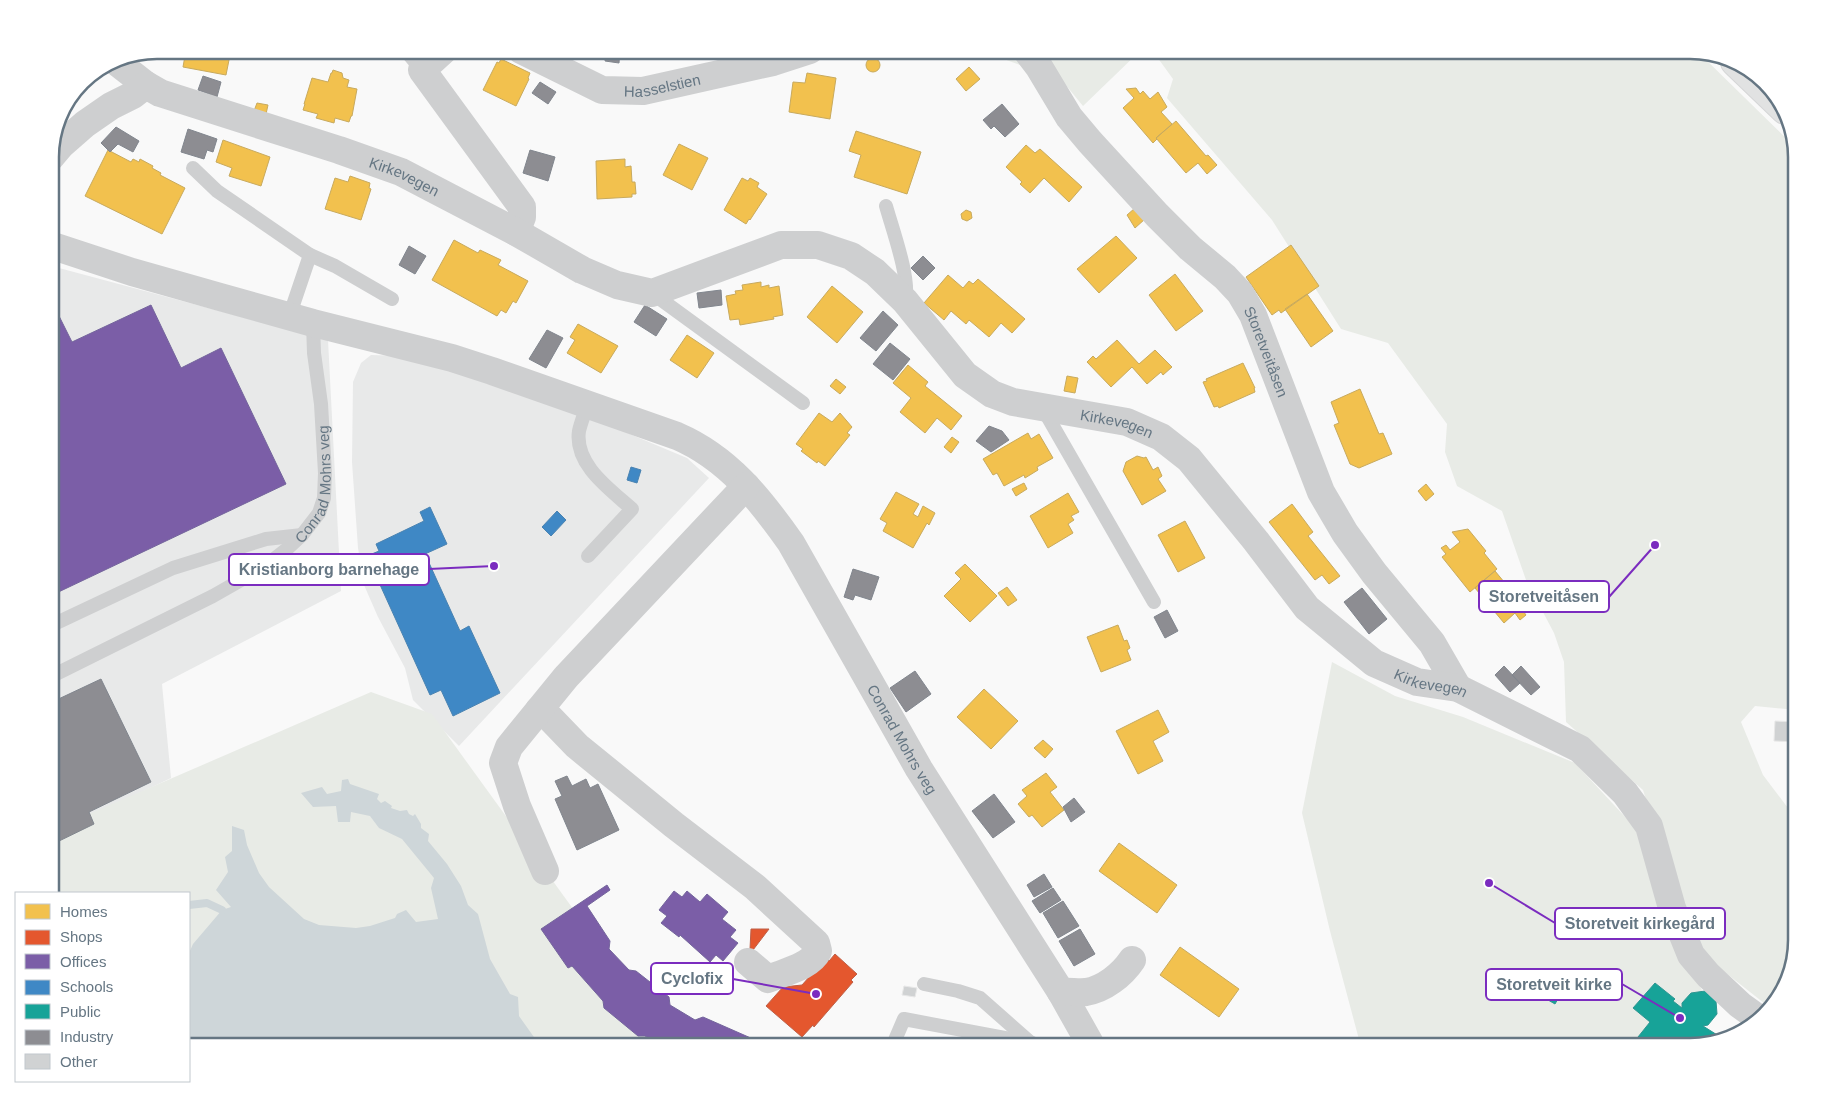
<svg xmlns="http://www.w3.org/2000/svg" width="1847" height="1097" font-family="Arial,sans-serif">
<rect width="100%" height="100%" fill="#f9f9f9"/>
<path fill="#e8e9e9" d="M50 264 59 268 328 340 341 591 162 684 171 778 98 813 68 893H50Z
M371 355 405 356 594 419 687 458 709 478 459 746 413 700 405 668 378 617 364 585 358 548 352 462 353 382 361 363Z"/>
<path fill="#e8ebe6" d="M979 50H1037L1028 68Z
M1037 50H1141L1083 106Z
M1152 50H1690L1698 52 1796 148 1797 710 1755 706 1741 722 1763 775 1797 820V941L1783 994 1769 1007 1693 947 1643 790 1566 722 1564 662 1554 633 1526 580 1502 511 1457 486 1445 452 1447 424 1388 343 1341 329 1272 220 1167 98 1173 79Z
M1332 662 1395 696 1463 717 1575 763 1641 834 1679 935 1708 1005 1673 1047H1361L1330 931 1302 813Z
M371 692 432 714 673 1047H189V893H50V831Z"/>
<path fill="#ced6d9" d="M348 779 350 784 379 794 377 799 381 803 385 801 392 806 391 808 400 811 407 810 409 814 413 816 415 814 421 824V828L429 834 428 841 447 864 461 886 468 905 478 914 490 959 510 994 518 997 519 1016 541 1047H189V953L193 944 222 910 231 907 216 890 228 872 225 857 232 851V826L244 830 247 845 259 873 269 887 304 919 319 925 356 928 370 926 395 918 397 914 406 910 416 922 438 919 431 888 434 878 402 839 379 828 370 816 351 812 350 822H338L336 806 313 807 301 793 322 787 327 794 341 791 342 780Z"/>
<path fill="#f2c14e" stroke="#c8aa5e" d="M186 50H231L226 75 183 67Z
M866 65a7 7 0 1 1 14 0a7 7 0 1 1-14 0Z
M501 59 530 73 528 78 529 79 516 106 483 90 497 62 499 63Z
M969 67 980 79 966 91 956 79Z
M333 70 342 73 343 78 349 80 347 87 357 89 352 116H351L349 122 335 118 334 123 316 118 318 114 303 110 305 104H304L312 78 328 82 331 73H332Z
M807 73 836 78 830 119 789 112 793 82 805 83Z
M1136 88 1140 94 1143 91 1150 99 1158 92 1167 107 1161 112 1172 124 1156 138 1157 139 1153 143 1123 108 1134 98 1126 89Z
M257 103 268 105 266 114 254 111Z
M1176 121 1206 156 1208 155 1217 165 1207 174 1198 163 1186 173 1156 138Z
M856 131 921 152 907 194 854 177 861 155 849 151Z
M223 140 270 157 261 186 229 176 232 168 216 162Z
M679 144 708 158 692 190 663 175Z
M1026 145 1035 153 1040 149 1082 187 1069 202 1044 178 1030 193 1020 184 1022 182 1006 167Z
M108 150 131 162 133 159 139 162 140 159 153 166 152 168 161 173 160 175 185 188 162 234 85 196Z
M625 159V167L631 166 632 182H635L636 194H632V197L597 199 596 161Z
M350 176 370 183 369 188 371 189 361 220 325 209 335 178 348 182Z
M742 178 748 181 750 178 759 183 757 187 767 194 750 220 749 219 746 224 724 210Z
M1135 208 1145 219 1135 228 1127 215Z
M966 210 971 212 972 218 967 221 962 219 961 214Z
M1116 236 1137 258 1099 293 1077 269Z
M454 240 478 253 480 250 501 260 498 265 528 281 516 303 513 301 506 313 501 310 497 316 432 280Z
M1291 245 1319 286 1281 313 1279 310 1272 315 1246 277Z
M1175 274 1203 311 1176 331 1149 295Z
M948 275 963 288 969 281 973 284 978 279 1025 319 1012 333 1001 323 989 337 969 320 966 324 951 311 944 320 924 303Z
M761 282V287L769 285V288L779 286 783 315 773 317 774 319 740 325 739 319 730 320 726 296 736 294 735 291 743 290 742 285Z
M832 286 863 312 837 343 807 317Z
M1307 294 1333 331 1311 347 1285 309Z
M578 324 618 346 601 373 567 353 575 340 570 337Z
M687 335 714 353 697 378 670 360Z
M1117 340 1139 364 1155 350 1172 367 1163 375 1161 372 1147 384 1132 367 1111 387 1087 362 1093 356 1096 359Z
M1243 363 1255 388H1254L1255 392 1219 408 1218 406 1214 407 1203 382 1207 381 1206 379Z
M908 365 928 382 925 386 962 416 951 430 937 418 925 433 900 412 911 398 893 383Z
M1067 376 1078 378 1075 393 1064 391Z
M836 379 846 387 840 394 830 386Z
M1360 389 1379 434 1383 433 1392 454 1359 468 1350 464 1334 425 1339 423 1331 402Z
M819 413 832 422 840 413 852 427 847 433 850 435 825 466 818 461 817 463 801 451 803 449 796 444Z
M1028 433 1031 439 1039 434 1053 458 1037 467 1038 470 1025 478 1024 475 1004 486 997 473 993 475 983 459Z
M952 437 959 442 951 453 944 447Z
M1137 456 1144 458 1146 457 1153 470 1158 467 1162 476 1158 479 1166 491 1142 505 1123 471 1126 462Z
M1024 483 1027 489 1016 496 1012 489Z
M1426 484 1434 494 1426 501 1418 491Z
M896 492 919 504 913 514 918 517 923 506 935 513 929 525 927 523 913 548 883 531 887 523 880 519Z
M1068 493 1079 512 1071 516 1074 520 1068 524 1073 533 1048 548 1030 516Z
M1292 504 1313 532 1308 536 1340 576 1329 584 1322 575 1315 580 1269 522Z
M1185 521 1205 558 1178 572 1158 535Z
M1468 529 1486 551 1484 553 1497 569 1470 592 1442 557 1446 554 1441 548 1446 545 1450 550 1460 542 1452 532Z
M965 564 997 596 970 622 944 596 961 579 955 573Z
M1495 571 1524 606 1521 608 1526 615 1520 620 1515 613 1504 623 1475 588Z
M1007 587 1017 600 1008 606 998 593Z
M1118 625 1124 641 1127 640 1130 648 1127 650 1131 660 1101 672 1087 637Z
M984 689 1018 721 991 749 957 717Z
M1158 710 1169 732 1153 741 1163 761 1138 774 1116 731Z
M1043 740 1053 749 1045 758 1034 748Z
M1046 773 1057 787 1050 792 1064 810 1042 827 1032 815 1029 817 1018 804 1027 796 1022 790Z
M1119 843 1177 885 1157 913 1099 871Z
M1180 947 1239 989 1219 1017 1160 975Z"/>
<path fill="#e4572e" stroke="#be6048" d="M751 929H769L753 950 750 949Z
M835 954 857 974 851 980 853 982 814 1027 813 1025 802 1037 766 1006 783 987 802 985 826 958 829 961Z"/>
<path fill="#7b5ea7" stroke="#74659c" d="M50 298 72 342 151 305 181 368 221 348 286 484 50 596Z
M607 885 610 890 587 906 610 941 609 949 629 970 636 971 669 997 670 1005 695 1020 703 1017 753 1039 750 1047H664L645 1036H638L604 1008 603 1001 572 966 568 968 541 929Z
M674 891 682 897 687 891 700 902 707 894 728 912 722 919 736 930 730 937 738 943 723 961 716 955 710 962 680 935 679 937 661 923 667 916 659 910Z
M838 1039 872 1047H836Z"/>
<path fill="#3f88c5" stroke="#4a83b1" d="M631 467 641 470 637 483 627 480Z
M430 507 447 544 425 554 460 631 469 626 500 693 453 716 441 690 430 695 367 556 379 551 376 544 424 521 420 512Z
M557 511 566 520 551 536 542 527Z"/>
<path fill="#17a398" stroke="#2e9692" d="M1547 974 1566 985 1555 1004 1536 993Z
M1655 983 1675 999 1673 1001 1682 1008V1003L1691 993 1705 991 1716 1001 1717 1014 1708 1025 1703 1026 1722 1038 1691 1047H1630L1650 1022 1633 1008Z"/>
<path fill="#8d8d92" stroke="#81868e" d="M606 50H620L619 63 605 61Z
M203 76 221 82 217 97 198 90Z
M540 82 556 92 548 104 532 93Z
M69 99 74 104 63 116 60 114Z
M1002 104 1019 124 1005 137 994 126 991 129 983 120Z
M116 127 139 141 133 152 118 144 110 152 101 143Z
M188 129 217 139 213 152 207 150 204 159 181 152Z
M530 150 555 157 548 181 523 173Z
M409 246 426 256 415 274 399 265Z
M923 256 935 268 923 280 911 268Z
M721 290 722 305 699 308 697 293Z
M645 305 667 319 656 336 634 322Z
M883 311 898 325 876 351 860 338Z
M547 330 563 338 546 368 529 359Z
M890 343 910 359 893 380 873 364Z
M989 426 1002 431 1009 440 991 452 976 441Z
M853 569 879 577 871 600 855 595 853 600 844 597Z
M1362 588 1387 619 1369 634 1344 602Z
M1167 610 1178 631 1165 638 1154 617Z
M1504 666 1520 683 1510 692 1495 675Z
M1521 666 1540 687 1531 695 1512 675Z
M915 671 931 694 906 712 890 688Z
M101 679 151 782 89 812 94 824 57 842 52 830 50 831V703Z
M567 776 572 786 586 779 590 788 598 784 619 830 577 850 555 799 562 796 555 781Z
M994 794 1015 822 993 838 972 811Z
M1074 798 1085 812 1071 822 1063 807Z
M1044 874 1052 887 1034 897 1027 885Z
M1053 888 1061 900 1040 913 1032 901Z
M1063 901 1079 926 1058 938 1043 913Z
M1080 929 1095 954 1074 966 1059 941Z"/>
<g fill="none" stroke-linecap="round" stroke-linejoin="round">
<path stroke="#ced6d9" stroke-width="8" d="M189 905 207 903 222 910"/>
</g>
<path fill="#d0d2d3" stroke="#e8e8e8" d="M1775 721 1797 722V742L1774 741Z
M904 986 917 988 915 997 902 995Z"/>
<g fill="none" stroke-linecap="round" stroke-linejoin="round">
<defs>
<path id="primary" d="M1735 62 1785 110"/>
</defs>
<use href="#primary" stroke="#d5d6d7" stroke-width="30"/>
<g stroke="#cecfd0" stroke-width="14">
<path d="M405 50 422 70"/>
<path d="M193 168 217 191 310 255 289 317"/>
<path d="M886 206C892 228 911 280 905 300"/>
<path d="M310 255 335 266 392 299"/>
<path d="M652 293 803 403"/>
<path d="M587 405C585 413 581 422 579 431 574 465 611 490 632 509L588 556"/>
<path d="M1042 407 1154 602"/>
<path d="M50 626 173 568 266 539 302 535"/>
<path id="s1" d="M50 677 213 596 264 567 287 549 302 535 319 513 324 498 325 473 321 404 314 353 313 323"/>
<path d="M924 984 958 991 980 998 1031 1043"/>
<path d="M892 1047 904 1019 1032 1043"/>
</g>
<g stroke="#cecfd0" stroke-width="28">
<path d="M444 50 422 70 522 207V217L516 232"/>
<path id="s2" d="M521 50 602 90 643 91 773 62 810 50"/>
<path id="s3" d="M1026 50 1039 67 1069 117 1090 142 1157 215 1190 248 1225 277 1240 293 1253 315 1321 492 1345 533 1374 573 1432 643 1458 688"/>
<path d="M114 60 146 85"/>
<path id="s4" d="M50 158 61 145 85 124 111 106 133 95 146 85 160 93 339 150 401 172 516 232 582 270 617 285 652 293 781 245H818L851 256 875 272 905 301 965 375 992 394 1013 402 1127 422 1161 437 1189 459 1256 541 1307 608 1374 663 1417 682 1458 688 1580 749 1625 793 1649 826 1672 908 1691 955 1708 975 1740 1005 1758 1018"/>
<path id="s5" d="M50 245 132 272 220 297 313 323 452 358 492 371 677 436C728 458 760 499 791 543L919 769 1061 992 1092 1047"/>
<path d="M539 710 550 718 577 746 674 825 755 887 816 943 818 951C810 967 784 972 768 979L748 962"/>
<path d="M545 871 517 806 503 763 509 747 566 677 746 486"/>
<path d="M1061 992C1069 991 1078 993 1086 992 1104 989 1122 975 1132 960"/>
</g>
<use href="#primary" stroke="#e1e2e2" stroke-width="28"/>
</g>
<g text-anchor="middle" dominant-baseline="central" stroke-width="5" stroke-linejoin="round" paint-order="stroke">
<g font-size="15" fill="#657683" stroke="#fff">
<text stroke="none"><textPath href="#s2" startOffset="151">Hasselstien</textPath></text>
<text stroke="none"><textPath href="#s4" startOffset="396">Kirkevegen</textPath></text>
<text stroke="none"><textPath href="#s3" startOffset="390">Storetveitåsen</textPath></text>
<text stroke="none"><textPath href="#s4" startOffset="1208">Kirkevegen</textPath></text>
<text stroke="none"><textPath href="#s1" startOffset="345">Conrad Mohrs veg</textPath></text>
<text stroke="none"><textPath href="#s4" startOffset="1628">Kirkevegen</textPath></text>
<text stroke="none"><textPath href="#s5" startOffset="1040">Conrad Mohrs veg</textPath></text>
</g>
</g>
<path d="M0 0H1847V1097H0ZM157 59H1690A98 98 0 0 1 1788 157V940A98 98 0 0 1 1690 1038H157A98 98 0 0 1 59 940V157A98 98 0 0 1 157 59Z" fill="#fff" fill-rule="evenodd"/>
<path fill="none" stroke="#657683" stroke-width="2.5" d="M157 59H1690A98 98 0 0 1 1788 157V940A98 98 0 0 1 1690 1038H157A98 98 0 0 1 59 940V157A98 98 0 0 1 157 59Z"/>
<path fill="none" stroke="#7b2cbf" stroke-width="2" d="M494 566L429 569M1655 545L1609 597M1489 883L1555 923M816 994L733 979M1680 1018L1622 984"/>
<g fill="#7b2cbf" stroke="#fff" stroke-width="2">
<circle cx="494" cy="566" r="5"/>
<circle cx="1655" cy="545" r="5"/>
<circle cx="1489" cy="883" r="5"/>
<circle cx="816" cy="994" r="5"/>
<circle cx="1680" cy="1018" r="5"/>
</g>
<g fill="#fff" stroke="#7b2cbf" stroke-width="2">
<rect x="229" y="554" width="200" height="31" rx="5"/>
<rect x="1479" y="581" width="130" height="31" rx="5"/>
<rect x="1555" y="908" width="170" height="31" rx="5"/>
<rect x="651" y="963" width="82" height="31" rx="5"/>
<rect x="1486" y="969" width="136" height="31" rx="5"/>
</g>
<g font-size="16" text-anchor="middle" font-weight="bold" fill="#657683">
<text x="329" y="575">Kristianborg barnehage</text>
<text x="1544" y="602">Storetveitåsen</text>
<text x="1640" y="929">Storetveit kirkegård</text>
<text x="692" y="984">Cyclofix</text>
<text x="1554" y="990">Storetveit kirke</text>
</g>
<rect x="15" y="892" width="175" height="190" fill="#ffffff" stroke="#c1c8cd"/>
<rect x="25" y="904" width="25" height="15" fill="#f2c14e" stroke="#c1c8cd"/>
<text x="60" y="917" font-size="15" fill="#657683">Homes</text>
<rect x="25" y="930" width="25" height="15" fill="#e4572e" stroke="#c1c8cd"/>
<text x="60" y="942" font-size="15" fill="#657683">Shops</text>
<rect x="25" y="954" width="25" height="15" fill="#7b5ea7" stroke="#c1c8cd"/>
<text x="60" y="967" font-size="15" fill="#657683">Offices</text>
<rect x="25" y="980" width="25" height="15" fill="#3f88c5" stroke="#c1c8cd"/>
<text x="60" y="992" font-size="15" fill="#657683">Schools</text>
<rect x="25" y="1004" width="25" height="15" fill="#17a398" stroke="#c1c8cd"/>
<text x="60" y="1017" font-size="15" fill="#657683">Public</text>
<rect x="25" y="1030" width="25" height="15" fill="#8d8d92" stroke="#c1c8cd"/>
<text x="60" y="1042" font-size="15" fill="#657683">Industry</text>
<rect x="25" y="1054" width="25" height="15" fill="#d0d2d3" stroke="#c1c8cd"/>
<text x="60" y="1067" font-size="15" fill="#657683">Other</text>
</svg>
